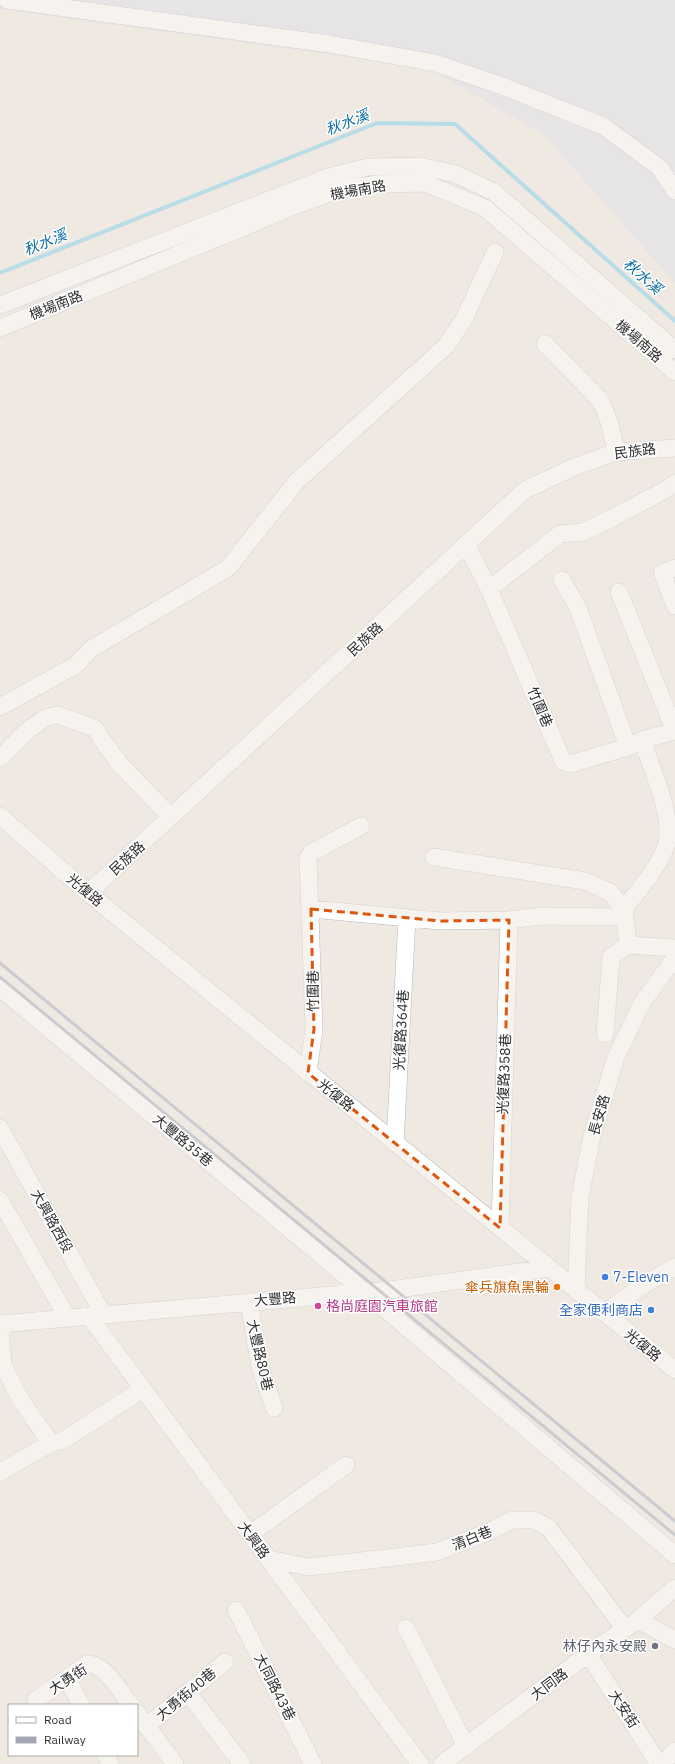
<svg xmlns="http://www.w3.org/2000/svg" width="675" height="1764" font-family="'IBM Plex Sans','Noto Sans TC',sans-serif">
<rect width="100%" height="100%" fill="#efe9e1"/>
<path fill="#dcdee8" d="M0 0H675V283L544 135 428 68 0 9Z"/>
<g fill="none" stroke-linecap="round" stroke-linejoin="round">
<path stroke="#75cff0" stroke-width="4" d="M0 273 377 123 455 124 675 321"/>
<defs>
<path id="minor" d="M7 0 329 44 435 63 502 86 603 126 660 168 675 191
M0 305 328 177 368 167 420 166 456 174 494 192 675 350
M0 328 297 205 338 190 379 184 425 183 485 208 675 372
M545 344 601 401 610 424 616 452
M467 546 489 589 563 761 570 764 628 747 642 740 675 731
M675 568 662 573 675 606
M562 580 578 608 628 747
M489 589 560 534 583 532 614 517 665 490 675 483
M619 592 675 731
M0 707 76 665 91 649 228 568 297 481 446 346 464 319 495 252
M0 758 28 730 47 717 58 715 94 728 118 762 171 817
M0 816 88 893 675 1370
M434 857 585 881 610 892 624 909
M88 893 525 490 574 467 616 452 675 448
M311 909 441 921 509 920 541 916 624 917
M628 945 675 948
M0 988 365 1292 675 1555
M605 1034 611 957 628 945 624 909C638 890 658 869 666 846 675 819 651 767 642 740
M308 1073 314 1029 308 858 311 853 361 826
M0 1128 103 1314
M395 1143 407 918
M0 1200 67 1317
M500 1228 509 920
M576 1290 580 1197 592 1136 616 1057 642 1003 675 958
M249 1302 260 1367 274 1408
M605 1313 645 1284 675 1267
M89 1316 420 1764
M0 1324 390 1290 549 1268
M0 1324 3 1365 22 1402 51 1443
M0 1472 51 1443 62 1441 143 1389
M250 1534 346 1465
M268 1559 309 1567 396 1557 437 1552 486 1533 512 1520H534L548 1527 625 1629
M236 1610 313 1764
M638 1620 675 1640
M406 1628 466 1746
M588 1654 659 1764
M67 1678 81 1705
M188 1693 242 1764
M36 1700 87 1664C105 1663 120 1692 131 1705
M137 1713 175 1764
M147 1726 225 1662
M106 1755 110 1764
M442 1764 588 1654 638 1620 675 1588
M662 1764 675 1751"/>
</defs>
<use href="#minor" stroke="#b4b7c1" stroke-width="18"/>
<use href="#minor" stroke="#fff" stroke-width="17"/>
<path stroke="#a3a6b8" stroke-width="3" d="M0 963 675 1521
M0 977 675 1535"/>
</g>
<path d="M0 0H675V1764H0ZM311 909 441 921 509 920 500 1228 308 1073 314 1029Z" fill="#efe9e1" fill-opacity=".55" fill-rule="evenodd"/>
<path fill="none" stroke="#df570e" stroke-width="3" stroke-dasharray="8 5" stroke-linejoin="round" d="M311 909 441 921 509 920 500 1228 308 1073 314 1029Z"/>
<g fill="#3f7fe0" stroke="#fff" stroke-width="1.5">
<circle cx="605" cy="1277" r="4"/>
<circle cx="651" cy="1310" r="4"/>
</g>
<circle fill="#e8710a" stroke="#fff" stroke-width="1.5" cx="557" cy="1287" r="4"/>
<circle fill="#d1479c" stroke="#fff" stroke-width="1.5" cx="318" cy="1306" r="4"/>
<circle fill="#6b7280" stroke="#fff" stroke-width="1.5" cx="655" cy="1646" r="4"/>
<g text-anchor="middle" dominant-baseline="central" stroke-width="3" stroke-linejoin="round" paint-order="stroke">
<g font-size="14" fill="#2e2e2e" stroke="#fff">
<text transform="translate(358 190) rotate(-10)">機場南路</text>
<text transform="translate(56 305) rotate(-22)">機場南路</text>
<text transform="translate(639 341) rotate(41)">機場南路</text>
<text transform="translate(635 451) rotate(-7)">民族路</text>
<text transform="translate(365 639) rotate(-43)">民族路</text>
<text transform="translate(540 707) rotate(67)">竹圍巷</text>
<text transform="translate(127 858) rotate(-43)">民族路</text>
<text transform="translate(85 890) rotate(40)">光復路</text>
<text transform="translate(313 991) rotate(-91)">竹圍巷</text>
<text transform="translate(401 1030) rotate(-87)">光復路364巷</text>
<text transform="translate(504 1074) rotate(-88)">光復路358巷</text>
<text transform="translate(336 1095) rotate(39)">光復路</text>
<text transform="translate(599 1115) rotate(-74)">長安路</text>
<text transform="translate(183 1140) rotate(40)">大豐路35巷</text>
<text transform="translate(52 1221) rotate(61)">大興路西段</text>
<text transform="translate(275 1299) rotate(-5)">大豐路</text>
<text transform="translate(643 1345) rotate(39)">光復路</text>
<text transform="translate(260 1355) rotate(77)">大豐路80巷</text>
<text transform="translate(472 1538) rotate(-22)">清白巷</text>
<text transform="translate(254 1540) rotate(54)">大興路</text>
<text transform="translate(68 1679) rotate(-33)">大勇街</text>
<text transform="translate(549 1684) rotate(-37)">大同路</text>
<text transform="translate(275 1687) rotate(63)">大同路43巷</text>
<text transform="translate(186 1694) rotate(-40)">大勇街40巷</text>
<text transform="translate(624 1709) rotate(57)">大安街</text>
</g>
<g font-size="14" fill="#366cbe" stroke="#fff" text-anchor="start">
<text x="613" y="1277">7-Eleven</text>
<text x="643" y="1310" text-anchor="end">全家便利商店</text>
</g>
<g font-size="14" fill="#c56008" stroke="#fff" text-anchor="end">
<text x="549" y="1287">傘兵旗魚黑輪</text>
</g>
<g font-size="14" fill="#b23c85" stroke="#fff" text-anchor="start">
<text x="326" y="1306">格尚庭園汽車旅館</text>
</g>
<g font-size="14" fill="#5b616d" stroke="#fff" text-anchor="end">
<text x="647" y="1646">林仔內永安殿</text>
</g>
<g font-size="15" font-style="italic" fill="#0d6fa3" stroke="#fff">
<text transform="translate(347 122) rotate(-21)">秋水溪</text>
<text transform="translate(45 242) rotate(-22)">秋水溪</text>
<text transform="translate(643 276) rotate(42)">秋水溪</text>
</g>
</g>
<rect x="8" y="1704" width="130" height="52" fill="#ffffff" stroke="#ababab"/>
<rect x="16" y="1717" width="20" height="6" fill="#ffffff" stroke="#ababab"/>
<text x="44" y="1724" font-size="12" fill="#2e2e2e">Road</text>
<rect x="16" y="1737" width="20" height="6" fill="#a3a6b8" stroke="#ababab"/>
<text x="44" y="1744" font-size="12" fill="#2e2e2e">Railway</text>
</svg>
